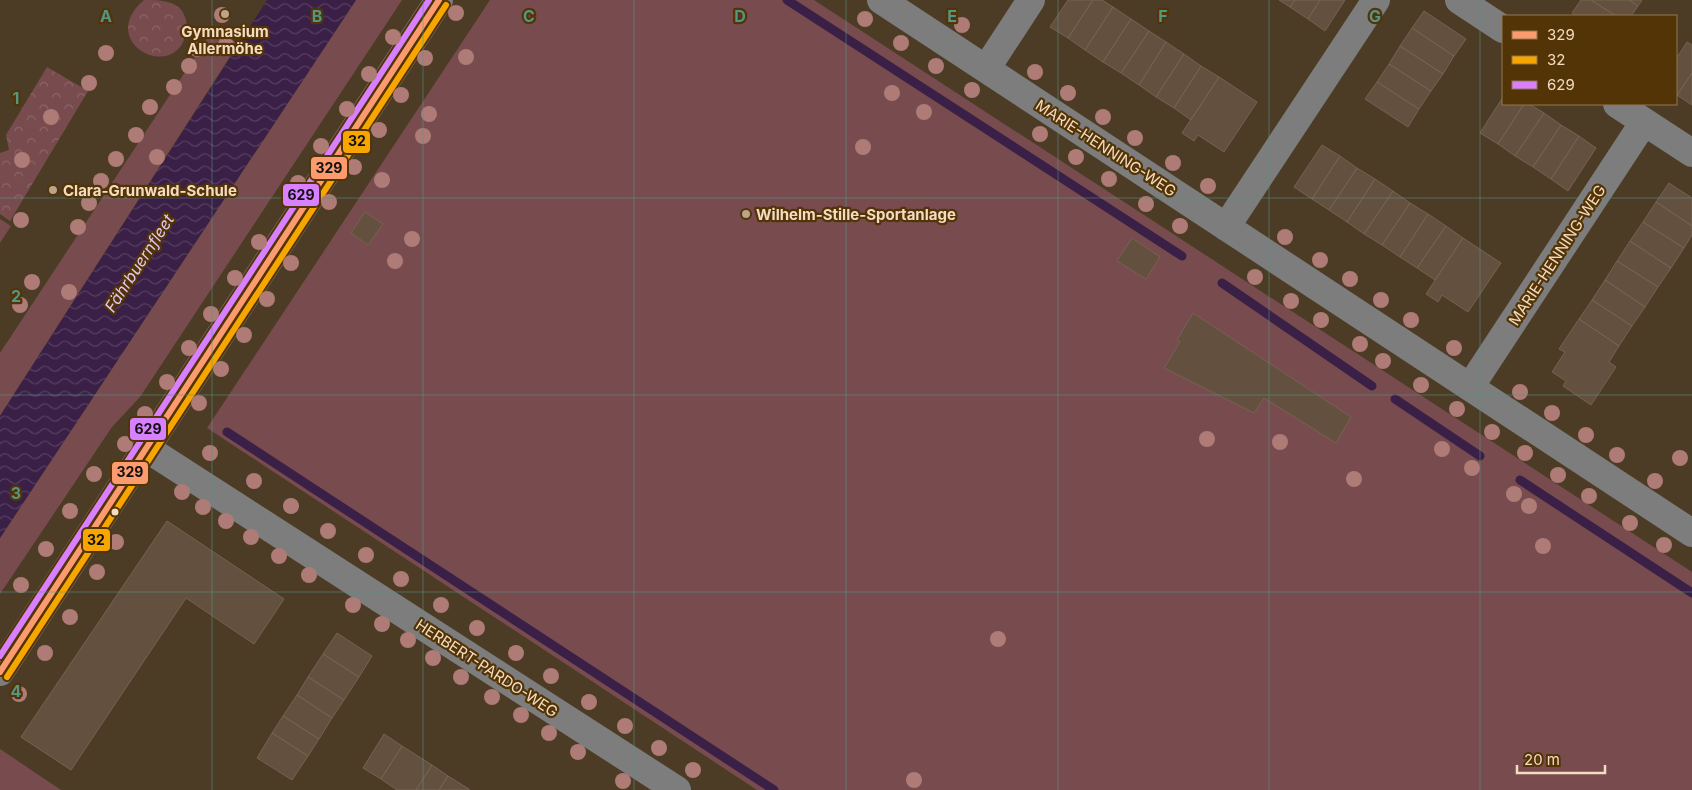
<svg xmlns="http://www.w3.org/2000/svg" width="1692" height="790" font-family="Inter,sans-serif">
<defs>
<pattern id="forest-crowns" width="20" height="18" patternUnits="userSpaceOnUse" patternTransform="scale(1.25)"><rect width="20" height="18" fill="#784c4f"/><path d="M2 6a3 3 0 1 1 6 0M12 15a3 3 0 1 1 6 0" fill="none" stroke="#8c6567"/></pattern>
<pattern id="water-waves" width="16" height="10" patternUnits="userSpaceOnUse" patternTransform="scale(1.25)"><rect width="16" height="10" fill="#3a1f47"/><path d="M0 5q4-4 8 0t8 0" fill="none" stroke="#573f60"/></pattern>
</defs>
<rect width="100%" height="100%" fill="#4d3c25"/>
<path fill="#784c4f" d="M356 0H402L140 397 112 427 0 594V538Z
M490 0H814L1692 572V790H757L207 428Z
M214 28 238 44 0 416V353Z
M0 219 11 226 0 243Z
M0 749 61 790H0Z"/>
<path fill="url(#forest-crowns)" d="M144 0C158 0 174 0 182 11 187 19 188 27 185 37 171 82 96 41 144 0Z
M47 67 88 91 10 221 0 214V153L9 150 6 135Z"/>
<path fill="url(#water-waves)" d="M267 0H356L0 538V416Z"/>
<g fill="none" stroke-linecap="round" stroke-linejoin="round">
<path stroke="#3a1f47" stroke-width="9" d="M787 0 1182 256
M1222 283 1372 386
M1395 399 1480 456
M227 432 774 790
M1520 480 1692 593"/>
</g>
<path fill="#64503f" stroke="#766252" d="M1068 0H1093L1068 38 1050 27Z
M1093 0H1102L1113 7 1085 50 1068 38Z
M1279 0H1295L1290 7Z
M1295 0H1320L1308 19 1290 7Z
M1320 0H1345L1325 31 1308 19Z
M1581 0H1591L1616 16H1577L1572 13Z
M1591 0H1629L1638 6 1631 16H1616Z
M1629 0H1642L1638 6Z
M1113 7 1131 19 1103 62 1085 50Z
M1424 11 1466 39 1454 56 1412 28Z
M1131 19 1149 31 1121 73 1103 62Z
M1412 28 1454 56 1443 74 1400 46Z
M1149 31 1166 42 1139 85 1121 73Z
M1166 42 1184 54 1156 97 1139 85Z
M1687 42 1692 45V73L1677 95H1676V59Z
M1400 46 1443 74 1431 91 1389 64Z
M1184 54 1201 66 1174 108 1156 97Z
M1389 64 1431 91 1419 109 1377 82Z
M1201 66 1219 77 1191 120 1174 108Z
M1692 73V105L1677 95Z
M1219 77 1257 102 1224 152 1198 135 1194 141 1182 133Z
M1377 82 1419 109 1408 127 1365 99Z
M1503 97V104H1524L1498 144 1480 133Z
M1524 104H1529L1544 113 1515 156 1498 144Z
M1544 113 1561 125 1533 167 1515 156Z
M1561 125 1579 136 1551 179 1533 167Z
M1579 136 1596 148 1568 191 1551 179Z
M1322 145 1340 156 1312 199 1294 187Z
M1340 156 1357 168 1329 210 1312 199Z
M1357 168 1375 179 1347 222 1329 210Z
M1375 179 1393 191 1364 234 1347 222Z
M1669 183 1692 198V226L1656 202Z
M1393 191 1410 203 1382 245 1364 234Z
M1656 202 1692 226V235L1684 248 1643 222Z
M1410 203 1428 214 1400 257 1382 245Z
M365 212 383 224 368 245 351 233Z
M1428 214 1446 226 1417 268 1400 257Z
M1643 222 1684 248 1671 268 1630 241Z
M1446 226 1463 238 1435 280 1417 268Z
M1132 238 1160 257 1146 279 1117 261Z
M1463 238 1501 263 1468 312 1442 295 1438 302 1426 294Z
M1630 241 1671 268 1658 287 1617 261Z
M1617 261 1658 287 1645 307 1605 280Z
M1605 280 1645 307 1632 326 1592 300Z
M1592 300 1632 326 1619 346 1579 319Z
M1193 313 1351 417 1336 443 1264 398 1254 413 1164 368 1180 342 1177 340Z
M1579 319 1619 346 1609 362 1616 367 1591 405 1563 386 1566 381 1552 372 1565 352 1559 349Z
M167 521 284 599 254 644 186 598 71 770 21 737Z
M337 633 372 656 359 677 323 654Z
M323 654 359 677 344 700 308 677Z
M308 677 344 700 332 718 297 695Z
M297 695 332 718 319 739 283 716Z
M283 716 319 739 308 756 272 733Z
M272 733 308 756 292 780 257 758Z
M384 734 402 746 381 779 363 768Z
M402 746 432 765 416 790H397L381 779Z
M432 765 448 776 439 790H416Z
M448 776 469 789V790H439Z"/>
<g fill="none" stroke-linecap="round" stroke-linejoin="round">
<path stroke="#7d7d7d" stroke-width="28" d="M881 0 1692 533
M1459 0 1503 29
M986 69 1031 0
M1617 104 1692 153
M1226 227 1376 0
M1470 387 1644 122
M146 448 677 790
M0 672 439 0"/>
<defs>
<path id="bus-1" d="M0 672 439 0"/>
<path id="bus-2" d="M7 677 446 5"/>
<path id="bus-3" d="M0 656 429 0"/>
</defs>
<use href="#bus-1" stroke="#533406" stroke-width="10"/>
<use href="#bus-2" stroke="#533406" stroke-width="10"/>
<use href="#bus-3" stroke="#533406" stroke-width="10"/>
<use href="#bus-1" stroke="#fc9b6d" stroke-width="6"/>
<use href="#bus-2" stroke="#f7a600" stroke-width="6"/>
<use href="#bus-3" stroke="#d880ff" stroke-width="6"/>
</g>
<g fill="#ae7b77">
<circle cx="456" cy="13" r="8"/>
<circle cx="222" cy="15" r="8"/>
<circle cx="865" cy="19" r="8"/>
<circle cx="962" cy="25" r="8"/>
<circle cx="393" cy="37" r="8"/>
<circle cx="901" cy="43" r="8"/>
<circle cx="226" cy="45" r="8"/>
<circle cx="197" cy="49" r="8"/>
<circle cx="106" cy="53" r="8"/>
<circle cx="466" cy="57" r="8"/>
<circle cx="425" cy="58" r="8"/>
<circle cx="189" cy="66" r="8"/>
<circle cx="936" cy="66" r="8"/>
<circle cx="1035" cy="72" r="8"/>
<circle cx="369" cy="74" r="8"/>
<circle cx="89" cy="83" r="8"/>
<circle cx="174" cy="87" r="8"/>
<circle cx="972" cy="90" r="8"/>
<circle cx="892" cy="93" r="8"/>
<circle cx="1068" cy="93" r="8"/>
<circle cx="401" cy="95" r="8"/>
<circle cx="150" cy="107" r="8"/>
<circle cx="347" cy="109" r="8"/>
<circle cx="924" cy="112" r="8"/>
<circle cx="429" cy="114" r="8"/>
<circle cx="51" cy="117" r="8"/>
<circle cx="1103" cy="117" r="8"/>
<circle cx="379" cy="130" r="8"/>
<circle cx="1040" cy="134" r="8"/>
<circle cx="136" cy="135" r="8"/>
<circle cx="423" cy="136" r="8"/>
<circle cx="1135" cy="138" r="8"/>
<circle cx="321" cy="146" r="8"/>
<circle cx="863" cy="147" r="8"/>
<circle cx="157" cy="157" r="8"/>
<circle cx="1076" cy="157" r="8"/>
<circle cx="116" cy="159" r="8"/>
<circle cx="22" cy="160" r="8"/>
<circle cx="1173" cy="163" r="8"/>
<circle cx="354" cy="167" r="8"/>
<circle cx="1109" cy="179" r="8"/>
<circle cx="382" cy="180" r="8"/>
<circle cx="101" cy="181" r="8"/>
<circle cx="298" cy="183" r="8"/>
<circle cx="1208" cy="186" r="8"/>
<circle cx="329" cy="202" r="8"/>
<circle cx="89" cy="203" r="8"/>
<circle cx="1146" cy="204" r="8"/>
<circle cx="21" cy="220" r="8"/>
<circle cx="1180" cy="226" r="8"/>
<circle cx="78" cy="227" r="8"/>
<circle cx="1285" cy="237" r="8"/>
<circle cx="412" cy="239" r="8"/>
<circle cx="259" cy="242" r="8"/>
<circle cx="1320" cy="260" r="8"/>
<circle cx="395" cy="261" r="8"/>
<circle cx="291" cy="263" r="8"/>
<circle cx="1255" cy="277" r="8"/>
<circle cx="235" cy="278" r="8"/>
<circle cx="1350" cy="279" r="8"/>
<circle cx="32" cy="282" r="8"/>
<circle cx="69" cy="292" r="8"/>
<circle cx="267" cy="299" r="8"/>
<circle cx="1381" cy="300" r="8"/>
<circle cx="1291" cy="301" r="8"/>
<circle cx="20" cy="305" r="8"/>
<circle cx="211" cy="314" r="8"/>
<circle cx="1321" cy="320" r="8"/>
<circle cx="1411" cy="320" r="8"/>
<circle cx="244" cy="335" r="8"/>
<circle cx="1360" cy="344" r="8"/>
<circle cx="189" cy="348" r="8"/>
<circle cx="1454" cy="348" r="8"/>
<circle cx="1383" cy="361" r="8"/>
<circle cx="221" cy="369" r="8"/>
<circle cx="167" cy="382" r="8"/>
<circle cx="1421" cy="385" r="8"/>
<circle cx="1520" cy="392" r="8"/>
<circle cx="199" cy="403" r="8"/>
<circle cx="1457" cy="409" r="8"/>
<circle cx="1552" cy="413" r="8"/>
<circle cx="145" cy="414" r="8"/>
<circle cx="1492" cy="432" r="8"/>
<circle cx="1586" cy="435" r="8"/>
<circle cx="1207" cy="439" r="8"/>
<circle cx="1280" cy="442" r="8"/>
<circle cx="125" cy="444" r="8"/>
<circle cx="1442" cy="449" r="8"/>
<circle cx="210" cy="453" r="8"/>
<circle cx="1525" cy="453" r="8"/>
<circle cx="1617" cy="455" r="8"/>
<circle cx="1680" cy="458" r="8"/>
<circle cx="1472" cy="468" r="8"/>
<circle cx="94" cy="474" r="8"/>
<circle cx="1558" cy="475" r="8"/>
<circle cx="1354" cy="479" r="8"/>
<circle cx="254" cy="481" r="8"/>
<circle cx="1655" cy="481" r="8"/>
<circle cx="182" cy="492" r="8"/>
<circle cx="1514" cy="494" r="8"/>
<circle cx="1589" cy="496" r="8"/>
<circle cx="291" cy="506" r="8"/>
<circle cx="1529" cy="506" r="8"/>
<circle cx="203" cy="507" r="8"/>
<circle cx="70" cy="511" r="8"/>
<circle cx="226" cy="521" r="8"/>
<circle cx="1630" cy="523" r="8"/>
<circle cx="328" cy="531" r="8"/>
<circle cx="251" cy="537" r="8"/>
<circle cx="116" cy="542" r="8"/>
<circle cx="1664" cy="545" r="8"/>
<circle cx="1543" cy="546" r="8"/>
<circle cx="46" cy="549" r="8"/>
<circle cx="366" cy="555" r="8"/>
<circle cx="279" cy="556" r="8"/>
<circle cx="97" cy="572" r="8"/>
<circle cx="309" cy="575" r="8"/>
<circle cx="401" cy="579" r="8"/>
<circle cx="21" cy="585" r="8"/>
<circle cx="353" cy="605" r="8"/>
<circle cx="441" cy="605" r="8"/>
<circle cx="70" cy="617" r="8"/>
<circle cx="382" cy="624" r="8"/>
<circle cx="477" cy="628" r="8"/>
<circle cx="998" cy="639" r="8"/>
<circle cx="408" cy="640" r="8"/>
<circle cx="45" cy="653" r="8"/>
<circle cx="516" cy="653" r="8"/>
<circle cx="433" cy="658" r="8"/>
<circle cx="551" cy="676" r="8"/>
<circle cx="461" cy="677" r="8"/>
<circle cx="19" cy="694" r="8"/>
<circle cx="492" cy="697" r="8"/>
<circle cx="589" cy="702" r="8"/>
<circle cx="521" cy="715" r="8"/>
<circle cx="625" cy="726" r="8"/>
<circle cx="549" cy="733" r="8"/>
<circle cx="659" cy="748" r="8"/>
<circle cx="578" cy="752" r="8"/>
<circle cx="693" cy="770" r="8"/>
<circle cx="914" cy="780" r="8"/>
<circle cx="623" cy="781" r="8"/>
</g>
<path fill="none" stroke="#549587" stroke-width="1" stroke-opacity="0.55" d="M212 0V790M423 0V790M634 0V790M846 0V790M1058 0V790M1269 0V790M1480 0V790M0 198H1692M0 395H1692M0 592H1692"/>
<g fill="#baa48a" stroke="#533406" stroke-width="2">
<circle cx="225" cy="14" r="5"/>
<circle cx="53" cy="190" r="5"/>
<circle cx="746" cy="214" r="5"/>
</g>
<circle fill="#f4dcc1" stroke="#533406" stroke-width="2" cx="115" cy="512" r="4.5"/>
<g text-anchor="middle" dominant-baseline="central" stroke-width="4.5" stroke-linejoin="round" paint-order="stroke">
<g font-size="15" font-weight="bold" fill="#f4dcc1" stroke="#533406" text-anchor="start">
<text x="225" y="31" text-anchor="middle">Gymnasium<tspan x="225" dy="17">Allermöhe</tspan></text>
<text x="63" y="190">Clara-Grunwald-Schule</text>
<text x="756" y="214">Wilhelm-Stille-Sportanlage</text>
</g>
<g font-size="15" fill="#f4dcc1" stroke="#533406">
<text transform="translate(1106 148) rotate(33)">MARIE-HENNING-WEG</text>
<text transform="translate(1557 255) rotate(-57)">MARIE-HENNING-WEG</text>
<text transform="translate(487 668) rotate(33)">HERBERT-PARDO-WEG</text>
</g>
<g font-size="16" font-style="italic" fill="#e2c8f7" stroke="#533406">
<text transform="translate(139 263) rotate(-57)">Fährbuernfleet</text>
</g>
</g>
<g font-size="16" text-anchor="middle" font-weight="bold" fill="#549587" stroke="#533406" stroke-width="4.5" stroke-linejoin="round" paint-order="stroke">
<text x="106" y="22">A</text>
<text x="317" y="22">B</text>
<text x="529" y="22">C</text>
<text x="740" y="22">D</text>
<text x="952" y="22">E</text>
<text x="1163" y="22">F</text>
<text x="1375" y="22">G</text>
<text x="16" y="104">1</text>
<text x="16" y="302">2</text>
<text x="16" y="499">3</text>
<text x="16" y="697">4</text>
</g>
<g stroke="#533406" stroke-width="2">
<rect x="342" y="130" width="29" height="24" rx="5" fill="#f7a600"/>
<rect x="310" y="156" width="38" height="24" rx="5" fill="#fc9b6d"/>
<rect x="282" y="183" width="38" height="24" rx="5" fill="#d880ff"/>
<rect x="129" y="417" width="38" height="24" rx="5" fill="#d880ff"/>
<rect x="111" y="461" width="38" height="24" rx="5" fill="#fc9b6d"/>
<rect x="82" y="528" width="29" height="24" rx="5" fill="#f7a600"/>
</g>
<g font-size="14" text-anchor="middle" font-weight="bold" fill="#111">
<text x="357" y="146">32</text>
<text x="329" y="173">329</text>
<text x="301" y="200">629</text>
<text x="148" y="434">629</text>
<text x="130" y="477">329</text>
<text x="96" y="545">32</text>
</g>
<rect x="1502" y="15" width="175" height="90" fill="#533406" stroke="#937751"/>
<rect x="1512" y="31" width="25" height="8" fill="#fc9b6d" stroke="#937751"/>
<text x="1547" y="40" font-size="15" fill="#f4dcc1">329</text>
<rect x="1512" y="56" width="25" height="8" fill="#f7a600" stroke="#937751"/>
<text x="1547" y="65" font-size="15" fill="#f4dcc1">32</text>
<rect x="1512" y="81" width="25" height="8" fill="#d880ff" stroke="#937751"/>
<text x="1547" y="90" font-size="15" fill="#f4dcc1">629</text>
<path d="M1517 765v8h88v-8" fill="none" stroke="#f4dcc1" stroke-width="2.5"/>
<text x="1524" y="765" font-size="15" fill="#f4dcc1" stroke="#533406" stroke-width="4" paint-order="stroke">20 m</text>
</svg>
